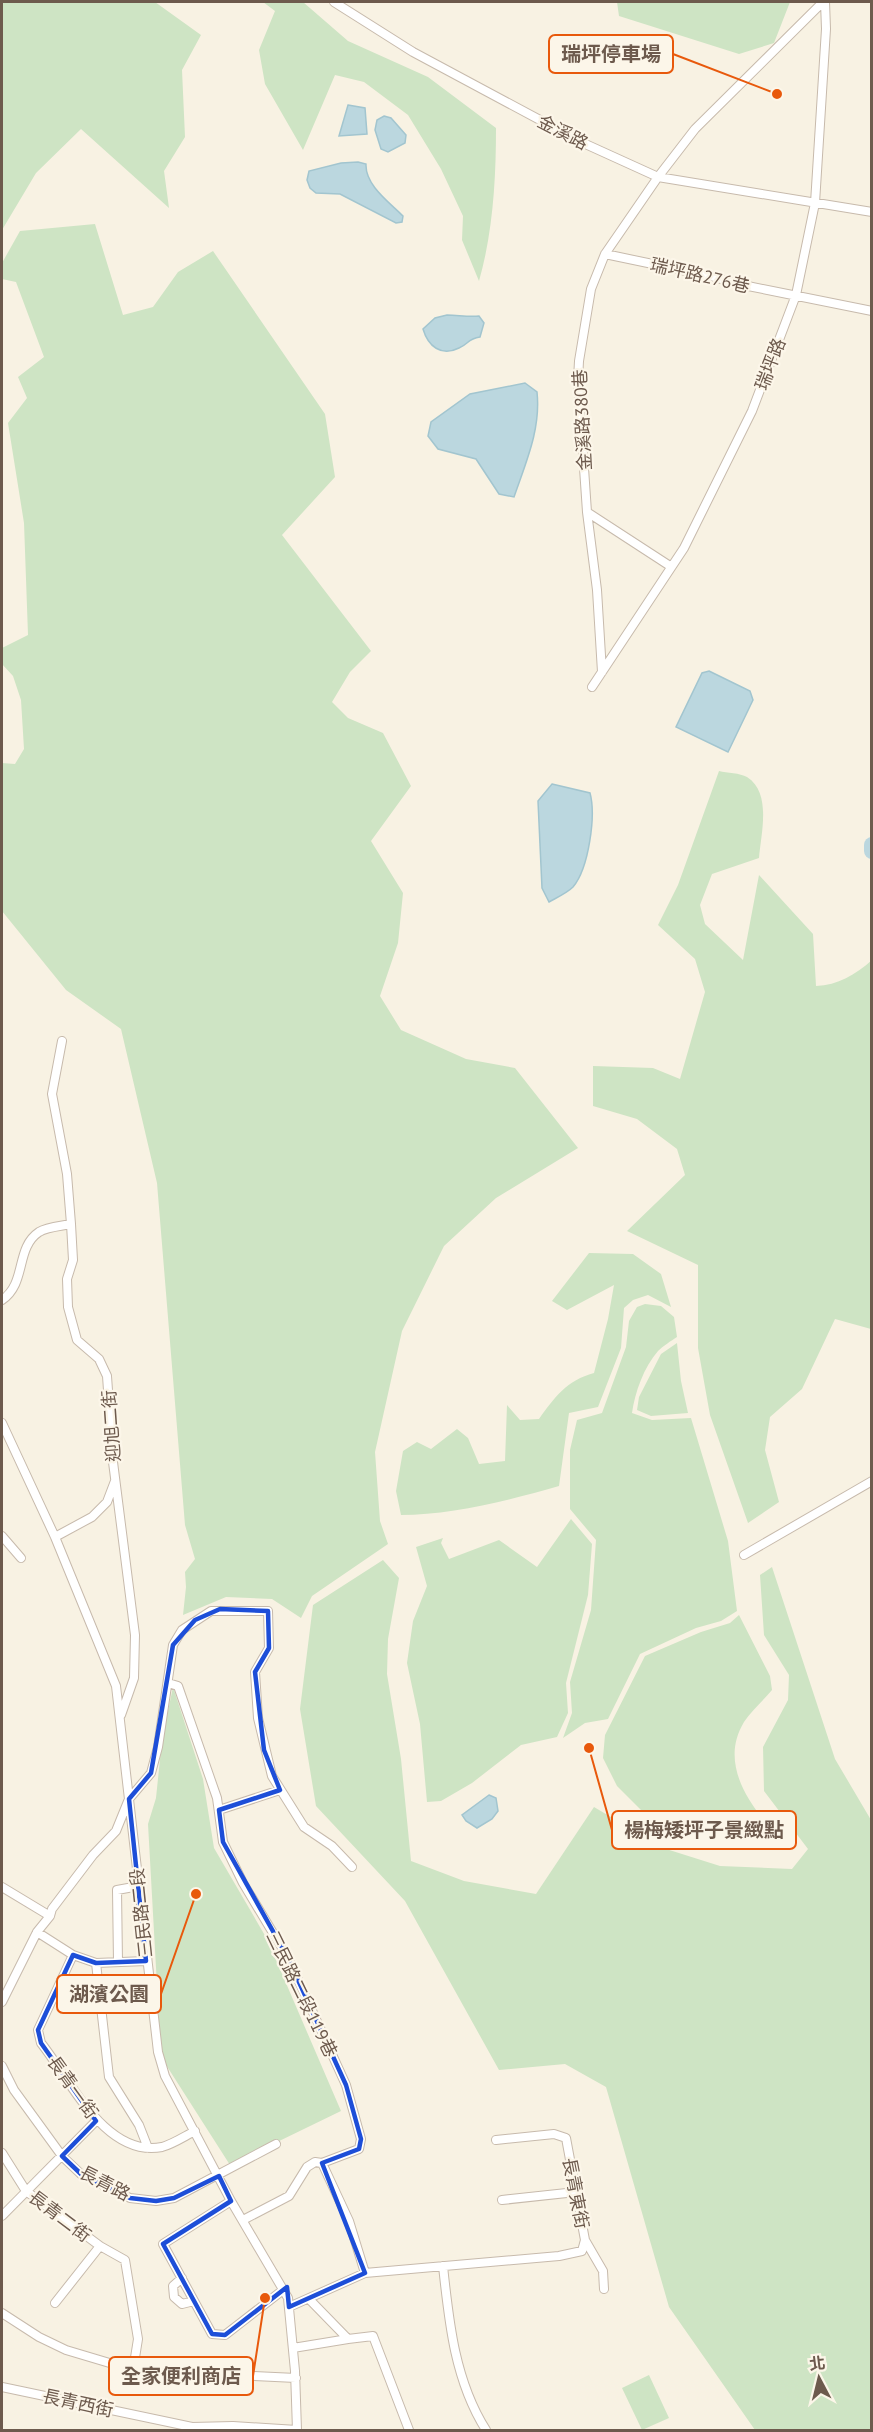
<svg xmlns="http://www.w3.org/2000/svg" width="873" height="2432" font-family="'PT Sans','Noto Sans TC',sans-serif">
<rect width="100%" height="100%" fill="#f8f2e3"/>
<path fill="#cee4c4" d="M2 2H155L201 35 182 70 185 137 164 171 169 208 81 129 36 173 2 230Z
M263 2H303L348 41 428 77 496 128C496 179 493 232 479 281L462 240 463 216 441 169 408 115 364 82 335 75 303 150 265 84 259 50 275 11Z
M617 2H790L774 43 739 54 619 16Z
M95 224 123 315 153 307 178 272 213 251 325 414 335 477 282 535 371 651 350 672 332 702 348 718 383 733 411 786 371 841 403 893 398 943 380 996 401 1030 466 1059 515 1068 578 1148 496 1198 444 1246 402 1331 375 1452 380 1521 388 1544 312 1596 301 1618 272 1599 226 1597 183 1615 186 1587 185 1572 195 1559 185 1525 157 1183 121 1029 66 990 2 911V763L15 764 24 749 21 700 13 676 2 664V648L28 635 24 523 8 423 27 398 18 377 44 357 16 282 2 279V263L20 231Z
M719 771C727 773 740 773 747 777 772 793 761 833 759 858L712 874 700 905 705 924 743 960 759 875 813 934 816 986C838 985 855 975 872 960L871 1329 835 1319 802 1389 770 1417 765 1450 779 1502 748 1523 710 1415 698 1348V1265L627 1231 685 1175 677 1149 637 1119 593 1106V1066L653 1068 680 1079 705 992 695 959 658 925 678 885Z
M589 1253 633 1254 661 1274 671 1307 648 1295 633 1300 624 1308 621 1348 598 1407 569 1413 559 1486C511 1500 450 1515 401 1515L396 1491 403 1451 417 1442 431 1449 457 1429 468 1438 479 1464 505 1461 507 1405 520 1420 539 1419C554 1398 567 1380 594 1373L608 1319 614 1285 567 1310 552 1301Z
M645 1304 661 1306 674 1317 677 1337C671 1341 663 1346 658 1351 644 1367 635 1392 632 1413L652 1420 691 1418 728 1541 737 1611 721 1621 696 1628 640 1654 608 1719 585 1723 563 1738 572 1713 570 1682 591 1610 596 1540 570 1509V1450L577 1420 602 1413 626 1347 629 1321 637 1307Z
M677 1343 681 1381 688 1413 651 1416 637 1410 639 1397 661 1354Z
M571 1519 592 1544 588 1595 566 1683 568 1713 557 1737 521 1745 472 1783 441 1801 427 1802 420 1724 407 1663 413 1621 427 1586 416 1547 443 1538 441 1543 449 1559 499 1540 537 1567Z
M383 1560 399 1578 388 1639 387 1674 401 1759 411 1861 464 1881 536 1894 594 1807 663 1848 720 1866 792 1869 808 1849 764 1791 763 1747 788 1700 789 1675 764 1635 760 1575 772 1567 835 1759 871 1820V2430H755L669 2307 606 2087 565 2064 499 2070 405 1901 316 1806 300 1709 313 1605Z
M739 1615 770 1676 772 1690C763 1701 751 1711 744 1722 717 1767 754 1810 782 1842L775 1846 723 1837 647 1816 617 1786 603 1758 605 1735 645 1656 701 1632 730 1623Z
M173 1687 203 1779 214 1848 267 1939 341 2111 230 2165 161 2057 148 1824 156 1798 162 1740Z
M649 2375 669 2418 642 2430 622 2388Z"/>
<path fill="#bbd7df" stroke="#a2c5cf" stroke-width="1.5" d="M348 105 365 108 367 134 339 136Z
M384 116 391 118 406 135 405 143 388 152 381 149 375 130 377 120Z
M358 162 366 164C365 185 389 202 403 216L402 222 396 223 340 194 316 193 310 188 307 180 309 171 341 163Z
M447 315C458 315 467 317 479 316L484 323 480 337C467 339 469 344 459 348 441 357 428 346 423 329L435 318Z
M525 383 537 392C541 429 526 462 514 497L499 494 476 459 438 449 428 436 431 422 470 394Z
M709 671 750 691 753 700 728 752 676 727 702 673Z
M552 784 590 793C596 815 589 868 573 887 567 893 556 898 549 902L542 888 538 801Z
M489 1795 496 1798 498 1811 492 1819 477 1828 466 1821 462 1815Z"/>
<g fill="none" stroke-linecap="round" stroke-linejoin="round">
<path stroke="#bbd7df" stroke-width="16" d="M872 845V851"/>
<defs>
<path id="minor" d="M334 2 413 52 581 142 658 177 872 212
M605 254 715 277 733 283 872 311
M587 512 597 590 602 672
M670 566 587 512 578 380 579 361 591 289 605 254 658 177 695 129 823 2
M592 687 684 548 752 411 796 295 815 203 826 29 825 2
M62 1041 52 1094 67 1174 71 1224 73 1260 67 1279 68 1307 77 1340 99 1359 107 1376 113 1462 135 1635 134 1678 121 1715
M2 1300C27 1283 15 1248 39 1232 47 1227 62 1226 71 1224
M2 1423 55 1537 116 1686 158 2052 165 2076 231 2201 288 2298 295 2371 297 2430
M2 1536 21 1558
M55 1537 92 1517 107 1502 115 1481
M744 1555 872 1481
M168 1683 178 1686 217 1798 223 1842 243 1883 288 1958 346 2085 361 2139 359 2149 322 2163 315 2162 307 2167 289 2196 243 2220
M219 1810 280 1790
M2 1887 50 1916
M37 1932 73 1955 96 1963 146 1961
M73 1955 38 2030 41 2043C70 2079 105 2158 162 2147 173 2144 185 2136 195 2131
M118 1962 117 1890 139 1886
M96 1963 109 2077 139 2125 148 2148
M2 2002 37 1932 50 1916 52 1909 93 1855 116 1831 129 1799 151 1773 158 1747 173 1645 182 1630 211 1611H268L269 1648 255 1672 258 1718 272 1776 304 1827 332 1846 352 1867
M2 2066 14 2090 62 2156 82 2175 130 2198 156 2201 174 2198 276 2144
M2 2153 26 2191 100 2246 55 2303
M322 2163 349 2221 365 2273
M502 2200 576 2192
M231 2201 163 2244 212 2334 225 2335 283 2290
M2 2216 96 2121
M585 2240 603 2271 604 2289
M100 2246 125 2260 138 2339 133 2370
M443 2266C449 2323 455 2381 486 2430
M182 2278 173 2286 174 2297 182 2304 194 2301
M309 2299 348 2339 373 2336 409 2430
M289 2307 365 2273 559 2256 582 2251 585 2240 566 2138 554 2134 496 2140
M2 2313 39 2337 66 2350 133 2370 296 2378
M293 2348 348 2339
M2 2387 192 2427 233 2426 297 2430"/>
</defs>
<use href="#minor" stroke="#c7baac" stroke-width="10"/>
<use href="#minor" stroke="#fff" stroke-width="8"/>
</g>
<path fill="none" stroke="#1d4ed8" stroke-width="4.5" stroke-linejoin="round" d="M220 1609 268 1611 269 1648 255 1672 264 1750 280 1790 219 1810 223 1842 288 1958 346 2085 361 2139 359 2149 322 2163 365 2273 289 2307 287 2287 225 2335 212 2334 163 2244 231 2201 219 2176 174 2198 156 2201 130 2198 82 2175 62 2156 96 2121 41 2043 38 2030 73 1955 96 1963 146 1961 129 1799 151 1773 173 1645 195 1620Z"/>
<g text-anchor="middle" dominant-baseline="central" stroke-width="4.5" stroke-linejoin="round" paint-order="stroke">
<g font-size="18" fill="#6d5a4d" stroke="#fcf6e9">
<text transform="translate(563 132) rotate(27)">金溪路</text>
<text transform="translate(700 275) rotate(13)">瑞坪路276巷</text>
<text transform="translate(770 364) rotate(-69)">瑞坪路</text>
<text transform="translate(582 420) rotate(-93)">金溪路380巷</text>
<text transform="translate(111 1426) rotate(-94)">迎旭二街</text>
<text transform="translate(141 1913) rotate(-96)">三民路二段</text>
<text transform="translate(302 1994) rotate(64)">三民路二段119巷</text>
<text transform="translate(73 2087) rotate(54)">長青一街</text>
<text transform="translate(105 2183) rotate(27)">長青路</text>
<text transform="translate(576 2193) rotate(79)">長青東街</text>
<text transform="translate(60 2216) rotate(37)">長青二街</text>
<text transform="translate(78 2403) rotate(12)">長青西街</text>
</g>
</g>
<path fill="none" stroke="#e8590c" stroke-width="2" d="M777 94L673 54M589 1748L612 1830M196 1894L161 1994M265 2298L253 2376"/>
<g fill="#e8590c" stroke="#fcf6e9" stroke-width="2">
<circle cx="777" cy="94" r="6"/>
<circle cx="589" cy="1748" r="6"/>
<circle cx="196" cy="1894" r="6"/>
<circle cx="265" cy="2298" r="6"/>
</g>
<g fill="#fcf6e9" stroke="#e8590c" stroke-width="2">
<rect x="549" y="35" width="124" height="38" rx="6"/>
<rect x="612" y="1811" width="184" height="38" rx="6"/>
<rect x="57" y="1975" width="104" height="38" rx="6"/>
<rect x="109" y="2357" width="144" height="38" rx="6"/>
</g>
<g font-size="20" text-anchor="middle" font-weight="bold" fill="#6d5a4d">
<text x="611" y="61">瑞坪停車場</text>
<text x="704" y="1837">楊梅矮坪子景緻點</text>
<text x="109" y="2001">湖濱公園</text>
<text x="181" y="2383">全家便利商店</text>
</g>
<rect width="873" height="2432" fill="none" stroke="#6d5a4d" stroke-width="6"/>
<g transform="translate(819 2378) rotate(353)" stroke="#fcf6e9" stroke-width="4.5" paint-order="stroke">
<path d="M0-4.5L10 22L0 15L-10 22Z" fill="#6d5a4d"/>
<text y="-9" font-size="16" font-weight="bold" text-anchor="middle" fill="#6d5a4d">北</text>
</g>
</svg>
